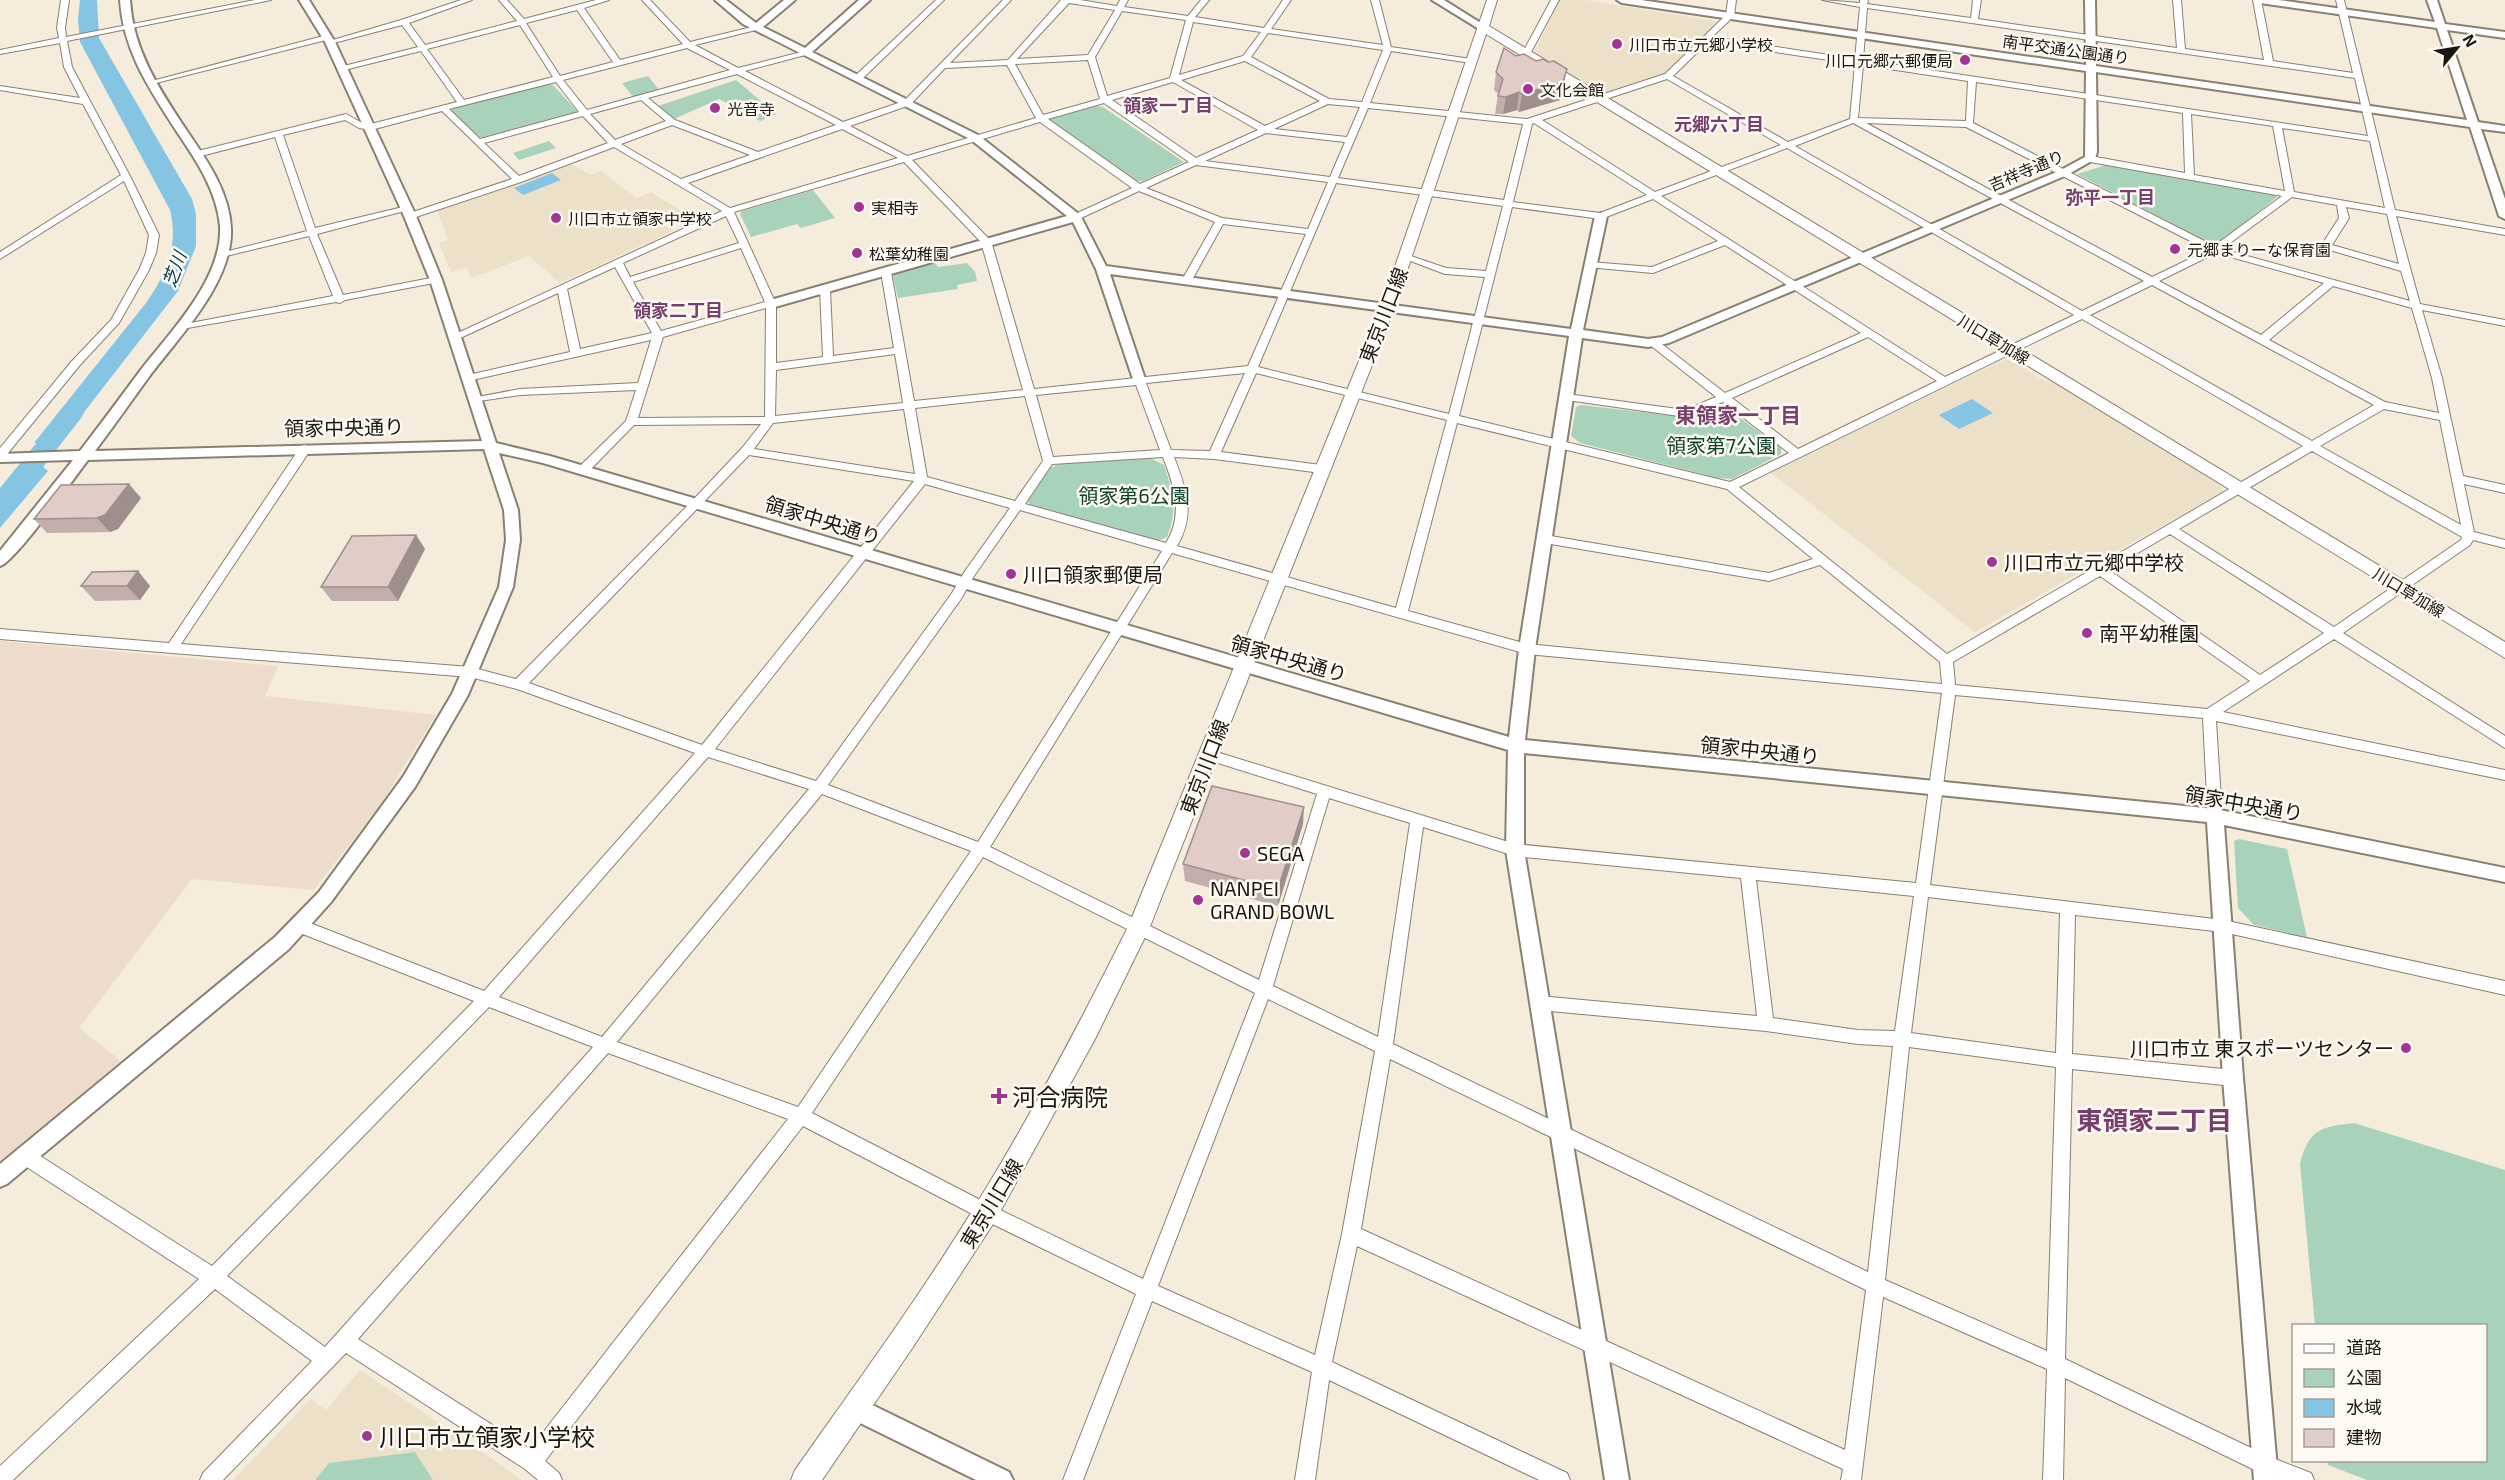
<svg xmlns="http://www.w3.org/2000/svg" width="2505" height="1480" font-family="'Exo 2','Noto Sans JP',sans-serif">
<rect width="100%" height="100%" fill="#f5ecdc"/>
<path fill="#eddccb" d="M0 641 278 666 265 696 436 715 380 805 314 890 192 879 79 1028 121 1061 0 1162Z"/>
<path fill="#ede0c9" d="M1560 0H1586L1720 22 1664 75 1606 95 1599 94 1534 52Z
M569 163 591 175 601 171 637 198 651 192 683 212 662 223 673 231 560 283 529 256 472 278 467 268 451 272 439 243 448 240 437 210Z
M2008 358 2045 381H2054L2220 485 2223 491 1975 632 1770 472Z
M360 1370 497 1462 521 1480H233L311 1399 326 1410Z"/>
<path fill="#a9d2bb" d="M648 76 660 91 634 98 622 83Z
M736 80 776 114 760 121 719 99 674 119 658 106Z
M547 84 553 85 577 111 573 114 487 138 479 137 451 111 454 108Z
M1096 106 1103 107 1184 162 1143 181H1135L1050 121 1051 119Z
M549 141 556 148 519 160 513 153Z
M2106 165 2272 194 2277 197 2218 244 2209 243 2077 174Z
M813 190 835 218 801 228 797 224 751 237 740 214 742 211Z
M934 261 938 267 967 263 975 272 977 281 957 285 958 289 898 298 893 276 898 272Z
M1581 405 1693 418 1719 406 1725 407 1781 448V454L1732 479 1718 478 1580 443 1571 436 1576 407Z
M1146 456 1164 465C1173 493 1178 508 1167 537L1157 541 1031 506 1027 500 1050 468 1059 464Z
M2239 839 2287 849 2307 937 2254 925 2238 908 2234 841Z
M2354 1123 2505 1170V1480H2367L2328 1465 2327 1461 2486 1460V1326L2315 1325 2300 1164C2309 1129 2320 1127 2354 1123Z
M415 1452 433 1480H315L329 1463Z"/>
<path fill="#86c4e4" d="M80 0H97L99 38 192 199 196 214V246L178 291 61 442 34 443 146 303C166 274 179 246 170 210L80 42 78 19Z
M552 173 561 180 523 195 514 188Z
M1972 399 1993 413 1959 429 1939 415Z
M43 467 48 471 0 528V489L17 468Z"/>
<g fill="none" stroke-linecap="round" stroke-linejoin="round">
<path fill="#86c4e4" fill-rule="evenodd" d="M73 406 81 408 84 413 81 418 9 511 0 513V488L65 408Z"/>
<defs>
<path id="minor" d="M61 0H69L65 28 66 37 255 0H271L67 41 72 67 130 176 159 235 156 253 149 270 119 323 80 365 4 458 0 459V448L72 361 111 320 139 270 146 253 149 235 124 181 0 259V252L121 175 83 104 0 90V86L80 98 64 67 60 43 0 54V50L59 38 57 28Z
M461 0H472L409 23 425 45 517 21 499 0H507L524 19 596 0H609L584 8 620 60 683 44 642 0H650L690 42 760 25V29L695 45 738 68 809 50V54L745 71 843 122 904 101 1003 0H1011L950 63 1008 60 1061 0H1080L1117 6 1120 0H1128L1124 7 1188 16 1201 0H1209L1195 17 1264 28 1283 0H1291L1271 29 1383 45 1371 0H1379L1391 47 1471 59 1475 61 1471 63 1391 51 1370 103 1527 119 1665 74 1726 15 1728 0H1736L1734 16 1712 37 1855 59 1860 7 1822 0 1860 3V0H1868L1867 4 1971 18 1973 0H1981L1978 19 2177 48 2173 0H2181L2185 49 2264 60 2253 0H2261L2273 61 2353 73 2336 0H2344L2395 210 2505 229V235L2396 216 2420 304 2505 320V326L2422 310 2442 378 2463 476 2505 485V493L2464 484 2474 532 2505 540V548L2473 540 2470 545 2343 633 2505 736V748L2334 639 2223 712 2505 770V780L2216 721 2222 816 2220 820H2210L2208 816 2203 718 1955 695 1930 885 2223 920 2505 981V995L2223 932 2075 915 2072 1054 2233 1070 2239 1073 2241 1078 2239 1083 2233 1086 2072 1069 2065 1359 2270 1457 2311 1473 2314 1480H2279L2265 1475 2065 1378 2063 1480H2043L2047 1369 1883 1297 1861 1480H1841L1843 1469 1357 1246 1332 1362 1567 1473 1570 1480H1539L1329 1380 1315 1480H1295L1312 1372 1152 1301 1083 1480H1063L1136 1294 980 1218 803 1126 545 1461 559 1473 562 1480H538L525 1469 346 1353 223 1480H200L203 1473 312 1361 215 1289 13 1480H0V1466L199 1279 19 1162 17 1156 19 1150 25 1148 31 1150 212 1266 474 1001 295 931 293 926 295 921 300 920 305 921 484 991 695 753 517 689 470 677 0 639V629L169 643 301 446 305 445 311 449 181 644 470 667 516 679 692 501 742 448 761 424 634 425 587 473H579V467L626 421 636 390 520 395 472 402V398L520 389 638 383 651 340 468 381 464 380V376L570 352 558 293 458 339H450L449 337 722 211 614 147 521 182 413 218H407V214L512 179 442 111 371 130 359 128 345 120 283 135 315 228 407 206 412 209 317 234 343 295 436 277 439 278V282L345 300 340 303 336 302 176 330V326L180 325 333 296 309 236 222 257 217 254 307 231 275 137 197 157 194 156V152L346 114 364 124H371L457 102 421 51 340 71V67L418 47 402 25 330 44 326 42 401 20ZM1069 3 1115 10 1088 55 1017 59ZM1867 8 2355 78 2368 136 1863 60ZM577 10 613 62 560 76 526 23ZM1122 11 1186 20 1170 78 1107 96 1095 57ZM1193 22 1261 32 1243 56 1179 75ZM520 25 553 77 464 100 427 49ZM1268 33 1383 50 1362 102 1329 99 1251 57ZM1708 42 1855 64 1850 119 1788 142 1673 76ZM687 48 730 70 587 110 563 80ZM1088 60 1100 99 1043 115 1015 64ZM1245 61 1320 101 1265 126 1181 80ZM1007 65 1036 118 907 156 850 126 910 105 945 68ZM1863 65 1968 81 1966 121 1858 118ZM737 74 836 125 758 152 675 120 648 98ZM1667 79 1781 145 1655 192 1542 120ZM556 82 579 112 480 139 449 109ZM1173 82 1258 130 1196 158 1112 100ZM1976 82 2183 113 2185 173 2090 156 2086 159 2090 162 2282 196 2214 246 1973 123ZM641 100 666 121 615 140 590 114ZM1104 103 1189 162 1140 184 1048 119ZM1328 104 1360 107 1347 137 1274 129ZM1368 108 1523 124 1504 200 1338 178ZM2191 114 2273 126 2285 191 2194 175ZM583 116 608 143 519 176 484 143ZM1040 122 1132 188 1073 215V219H1079L1139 191 1215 222 1182 280 1184 282 1192 280 1223 224 1306 234 1248 366 1034 389 991 241 912 160ZM1534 123 1647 195 1600 213 1513 202 1532 124ZM1853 123 2144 281 2082 311 1795 146ZM1866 123 1966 127 2208 250 2152 277ZM672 125 750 155 681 179 621 144ZM2282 128 2370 141 2385 208 2294 192ZM842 129 898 158 730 208 688 183ZM1266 133 1345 142 1330 177 1205 161ZM1787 148 2074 315 1945 377 1661 196ZM904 162 981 242 1023 390 914 401 891 272 886 269 881 272 894 348 833 356 830 289 825 286 820 289 823 357 776 363V304L734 212ZM1196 165 1328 182 1308 229 1222 218 1146 188ZM1336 183 1503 206 1486 271 1446 268 1405 254 1400 257 1445 274 1485 277 1449 414 1258 367ZM2292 197 2337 205 2339 218 2321 246 2323 248 2401 271 2410 301 2222 249ZM1653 199 1718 241 1652 267 1590 262 1585 265 1587 267 1653 273 1725 245 1861 333 1725 393 1658 341H1650V345L1716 397 1685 410 1567 394 1562 397 1567 400 1686 417 1723 402 1789 453 1730 482 1459 416 1512 207 1601 219ZM2346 207 2387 214 2399 264 2332 245 2349 218ZM726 216 739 243 630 277 623 263ZM741 248 765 302 661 331 633 282ZM2216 253 2324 283 2261 335 2159 281ZM615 267 652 333 580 349 567 289ZM2152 285 2374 405 2312 441 2090 315ZM2333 286 2412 308 2432 378 2439 413 2385 402 2269 340ZM766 308 765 417 638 418 663 337ZM2082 319 2303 446 1947 654 1739 487ZM1868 337 1937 381 1798 449 1732 398ZM895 354 903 403 775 416 776 370ZM1245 373 1210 451 1171 450 1146 383ZM1256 373 1447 420 1396 608 1177 546C1196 515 1186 488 1174 457L1214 459 1321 473 1327 469 1321 465 1221 452ZM1136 385 1160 450 1053 457 1036 395ZM1025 396 1043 461 1015 501 927 477 915 408ZM904 409 915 474 754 449 773 423ZM2384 409 2440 420 2461 525 2320 446ZM1457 423 1727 489 1813 559 1769 573 1545 535 1539 539 1545 543 1769 581 1820 565 1940 662 1942 684 1527 644 1408 611ZM2312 451 2462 537 2461 540 2334 627 2179 529ZM749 455 914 481 702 745 529 683ZM1163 457C1174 486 1184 514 1166 543L1025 504 1052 464ZM925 484 1010 508 965 571 952 593 816 781 715 749ZM1020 510 1162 551 978 842 828 785 961 599 974 576ZM2170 534 2324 633 2260 675 2109 570ZM1172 553 1527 654 1942 693 1916 883 1515 844 1210 750 1205 751 1203 755 1205 759 1317 794 1259 980 990 847ZM2100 576 2250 681 2207 709 1955 685 1953 662ZM708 757 809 789 602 1037 499 997ZM822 794 971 851 798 1107 617 1042ZM1329 798 1410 823 1378 1037 1273 986ZM1423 827 1515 856 1741 878 1757 1016 1539 996 1533 998 1531 1003 1533 1008 1539 1010 1766 1031 1858 1044 1893 1046 1868 1272 1393 1044ZM983 857 1255 993 1143 1279 992 1206 812 1113ZM1756 880 1914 896 1895 1031 1858 1030 1773 1018ZM1928 897 2060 913 2056 1053 1911 1033ZM1268 999 1375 1051 1342 1234 1315 1355 1158 1286ZM489 1007 593 1047 325 1347 227 1276ZM1909 1047 2056 1067 2047 1351 1885 1280ZM608 1053 788 1119 530 1449 358 1339ZM1390 1059 1866 1290 1845 1450 1361 1229Z
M936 0H944L861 80H855V76Z
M1551 0H1559L1530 54 1523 56 1522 54Z
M327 35H330V39L152 84 148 82Z"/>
<path id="tertiary" d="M120 0H130C133 51 160 90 187 131 207 160 230 193 231 229 233 281 181 335 151 374 132 400 114 426 95 451L482 441 430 280 404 216 325 42 299 0H309L335 42 416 216 442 280 496 443 550 456 1509 737 1519 649 1569 336 1110 274 1146 382 1140 386 1134 382 1096 269 1073 222 775 307H767V301L1067 216 970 139 743 24 715 0H726L756 23 784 0H795L763 27 805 48 859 0H870L812 52 978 135 1080 215 1106 266 1571 329 1595 216 1601 213 1607 216 1583 330 1648 339 1662 337 2059 171 2085 157 2086 71 1622 3 1617 0H1641L2086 65 2085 0H2095L2096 66 2467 120 2437 28 2260 3 2255 0H2279L2435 22 2427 0H2437L2445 24 2505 32V38L2447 30 2478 122 2505 126V132L2481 129 2505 199V219L2499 216 2470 127 2096 72 2097 152 2095 159 2067 175 1669 343 1648 347 1582 338 1535 649 1525 740 2215 809 2505 868V882L2224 825 2243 1078 2278 1480H2254L2223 1078 2207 822 1524 753V850L1629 1480H1605L1506 850 1508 750 543 463 499 453 518 510 520 540 513 587 468 695 415 787 331 902 289 949 7 1184 0 1187V1164L275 937 319 892 403 777 452 694 499 587 506 540 504 510 484 449 88 460C74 478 15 562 0 566V551L73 460 0 462V454L80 451C100 425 120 398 140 371 170 332 223 279 220 226 217 191 196 160 177 132 150 90 123 51 120 0Z
M1432 0H1444L1487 27 1479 29Z
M856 1397 1009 1472 1013 1480H976L848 1417 844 1409 848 1401Z"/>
<path id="secondary" d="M1487 0H1497L1489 26 2505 642V658L1486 34 1395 307 1149 929 1095 1039 995 1221 913 1347 822 1480H791L795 1470C857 1382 921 1295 977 1203 1032 1114 1081 1021 1128 927L1381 307Z"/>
</defs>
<use href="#minor" stroke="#888072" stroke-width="2"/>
<use href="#tertiary" stroke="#888072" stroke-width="4"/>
<use href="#secondary" stroke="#888072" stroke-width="2"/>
<use href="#minor" fill="#fff" fill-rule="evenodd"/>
<use href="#tertiary" fill="#fff" fill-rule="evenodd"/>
<use href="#secondary" fill="#fff" fill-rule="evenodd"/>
</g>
<path fill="#c2afac" d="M1516 56 1564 87 1560 100 1519 112 1517 110 1503 114H1495L1498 94 1494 90 1496 72Z
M141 498 118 529 110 532 47 533 34 519Z
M416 535 425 549 398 601H332L321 587Z
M138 571 150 586 140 600 95 601 81 586Z
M1303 824 1278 906 1185 881 1183 864Z"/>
<path fill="#9e8f8c" d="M1567 69 1560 100 1519 112 1522 94Z
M1519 92 1517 110 1503 114 1506 97Z
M129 484 141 498 118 529 110 532 97 518Z
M416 535 425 549 398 601 388 587Z
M138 571 150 586 140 600 127 586Z
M1304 807 1303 824 1278 906V889Z"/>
<path fill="#e1ccc8" stroke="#9e8f8c" stroke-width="1.5" d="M1504 48 1516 56 1524 54 1536 61 1543 59 1548 62 1554 61 1567 69 1563 82 1522 94 1519 92 1506 97 1498 96 1503 79 1496 72Z
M129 484 105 515 97 518 34 519 61 485Z
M416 535 388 587H321L352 536Z
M138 571 127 586H81L92 572Z
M1212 786 1304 807 1278 889 1183 864Z"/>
<g fill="#a23493" stroke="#fefaf3" stroke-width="2">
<circle cx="1617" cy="44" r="6"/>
<circle cx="1965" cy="60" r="6"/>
<circle cx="1528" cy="89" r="6"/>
<circle cx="715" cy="108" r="6"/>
<circle cx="859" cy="207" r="6"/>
<circle cx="556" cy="218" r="6"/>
<circle cx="2175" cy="249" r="6"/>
<circle cx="857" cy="253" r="6"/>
<circle cx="1992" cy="562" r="6"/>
<circle cx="1011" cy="574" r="6"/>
<circle cx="2087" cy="633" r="6"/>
<circle cx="1245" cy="853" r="6"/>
<circle cx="1198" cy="900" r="6"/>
<circle cx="2406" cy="1048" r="6"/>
<path d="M996 1087h6v6h6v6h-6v6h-6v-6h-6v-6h6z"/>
<circle cx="367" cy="1436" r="6"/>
</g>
<g text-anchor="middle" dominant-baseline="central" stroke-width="5" stroke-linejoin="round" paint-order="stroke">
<g font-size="16" fill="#1a1711" stroke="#fefaf3" text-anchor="start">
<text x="1629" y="44">川口市立元郷小学校</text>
<text x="1953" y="60" text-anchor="end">川口元郷六郵便局</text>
<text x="1540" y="89">文化会館</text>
<text x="727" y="108">光音寺</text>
<text x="871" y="207">実相寺</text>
<text x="568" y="218">川口市立領家中学校</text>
<text x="2187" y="249">元郷まりーな保育園</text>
<text x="869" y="253">松葉幼稚園</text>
</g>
<g font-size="16" fill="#1a1711" stroke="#fefaf3">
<text transform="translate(2066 49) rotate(8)">南平交通公園通り</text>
<text transform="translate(2026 170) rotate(-23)">吉祥寺通り</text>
<text transform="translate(1994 339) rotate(31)">川口草加線</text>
<text transform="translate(2409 592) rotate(31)">川口草加線</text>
</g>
<g font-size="18" font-weight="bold" fill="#763f6d" stroke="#fefaf3">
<text x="1168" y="105">領家一丁目</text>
<text x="1719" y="124">元郷六丁目</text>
<text x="2110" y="197">弥平一丁目</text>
<text x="678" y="310">領家二丁目</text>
</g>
<g font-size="18" font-style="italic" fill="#01384e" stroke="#fefaf3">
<text transform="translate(174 269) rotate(-70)">芝川</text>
</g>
<g font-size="20" fill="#1a1711" stroke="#fefaf3">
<text transform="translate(1383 315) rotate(-69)">東京川口線</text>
<text transform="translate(344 427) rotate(-1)">領家中央通り</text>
<text transform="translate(823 520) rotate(17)">領家中央通り</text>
<text transform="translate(1289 658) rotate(16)">領家中央通り</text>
<text transform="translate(1760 750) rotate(6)">領家中央通り</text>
<text transform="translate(1204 767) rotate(-69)">東京川口線</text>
<text transform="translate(2244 803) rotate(10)">領家中央通り</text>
<text transform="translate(991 1203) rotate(-59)">東京川口線</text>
</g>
<g font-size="20" fill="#0f412b" stroke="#fefaf3">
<text x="1721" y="445">領家第7公園</text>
<text x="1134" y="495">領家第6公園</text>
</g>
<g font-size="20" fill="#1a1711" stroke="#fefaf3" text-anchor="start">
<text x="2004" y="562">川口市立元郷中学校</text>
<text x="1023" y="574">川口領家郵便局</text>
<text x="2099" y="633">南平幼稚園</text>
<text x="1257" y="853">SEGA</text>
<text x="1210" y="888">NANPEI<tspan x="1210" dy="23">GRAND BOWL</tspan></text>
<text x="2394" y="1048" text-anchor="end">川口市立 東スポーツセンター</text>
</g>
<g font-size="21" font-weight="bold" fill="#763f6d" stroke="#fefaf3">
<text x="1738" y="414">東領家一丁目</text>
</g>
<g font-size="24" fill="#1a1711" stroke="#fefaf3" text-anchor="start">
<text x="1012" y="1096">河合病院</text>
<text x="379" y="1436">川口市立領家小学校</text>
</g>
<g font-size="26" font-weight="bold" fill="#763f6d" stroke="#fefaf3">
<text x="2154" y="1119">東領家二丁目</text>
</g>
</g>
<rect x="2292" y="1324" width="195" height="138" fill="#fefaf3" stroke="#a39f99" stroke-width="1.5"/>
<rect x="2304" y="1344" width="30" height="9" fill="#ffffff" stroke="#a39f99" stroke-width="1.5"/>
<text x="2346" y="1354" font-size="18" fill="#1a1711">道路</text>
<rect x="2304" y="1369" width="30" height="18" fill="#a9d2bb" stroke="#a39f99" stroke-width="1.5"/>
<text x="2346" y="1384" font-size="18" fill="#1a1711">公園</text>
<rect x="2304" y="1399" width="30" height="18" fill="#86c4e4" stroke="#a39f99" stroke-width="1.5"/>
<text x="2346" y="1414" font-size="18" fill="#1a1711">水域</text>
<rect x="2304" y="1429" width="30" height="18" fill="#e1ccc8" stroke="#a39f99" stroke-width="1.5"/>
<text x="2346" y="1444" font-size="18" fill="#1a1711">建物</text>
<g transform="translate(2457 48) rotate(60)" stroke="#fefaf3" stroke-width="4.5" paint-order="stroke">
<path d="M0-4.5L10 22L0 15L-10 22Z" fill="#1a1711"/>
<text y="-9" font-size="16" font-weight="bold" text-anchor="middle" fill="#1a1711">N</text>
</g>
</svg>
